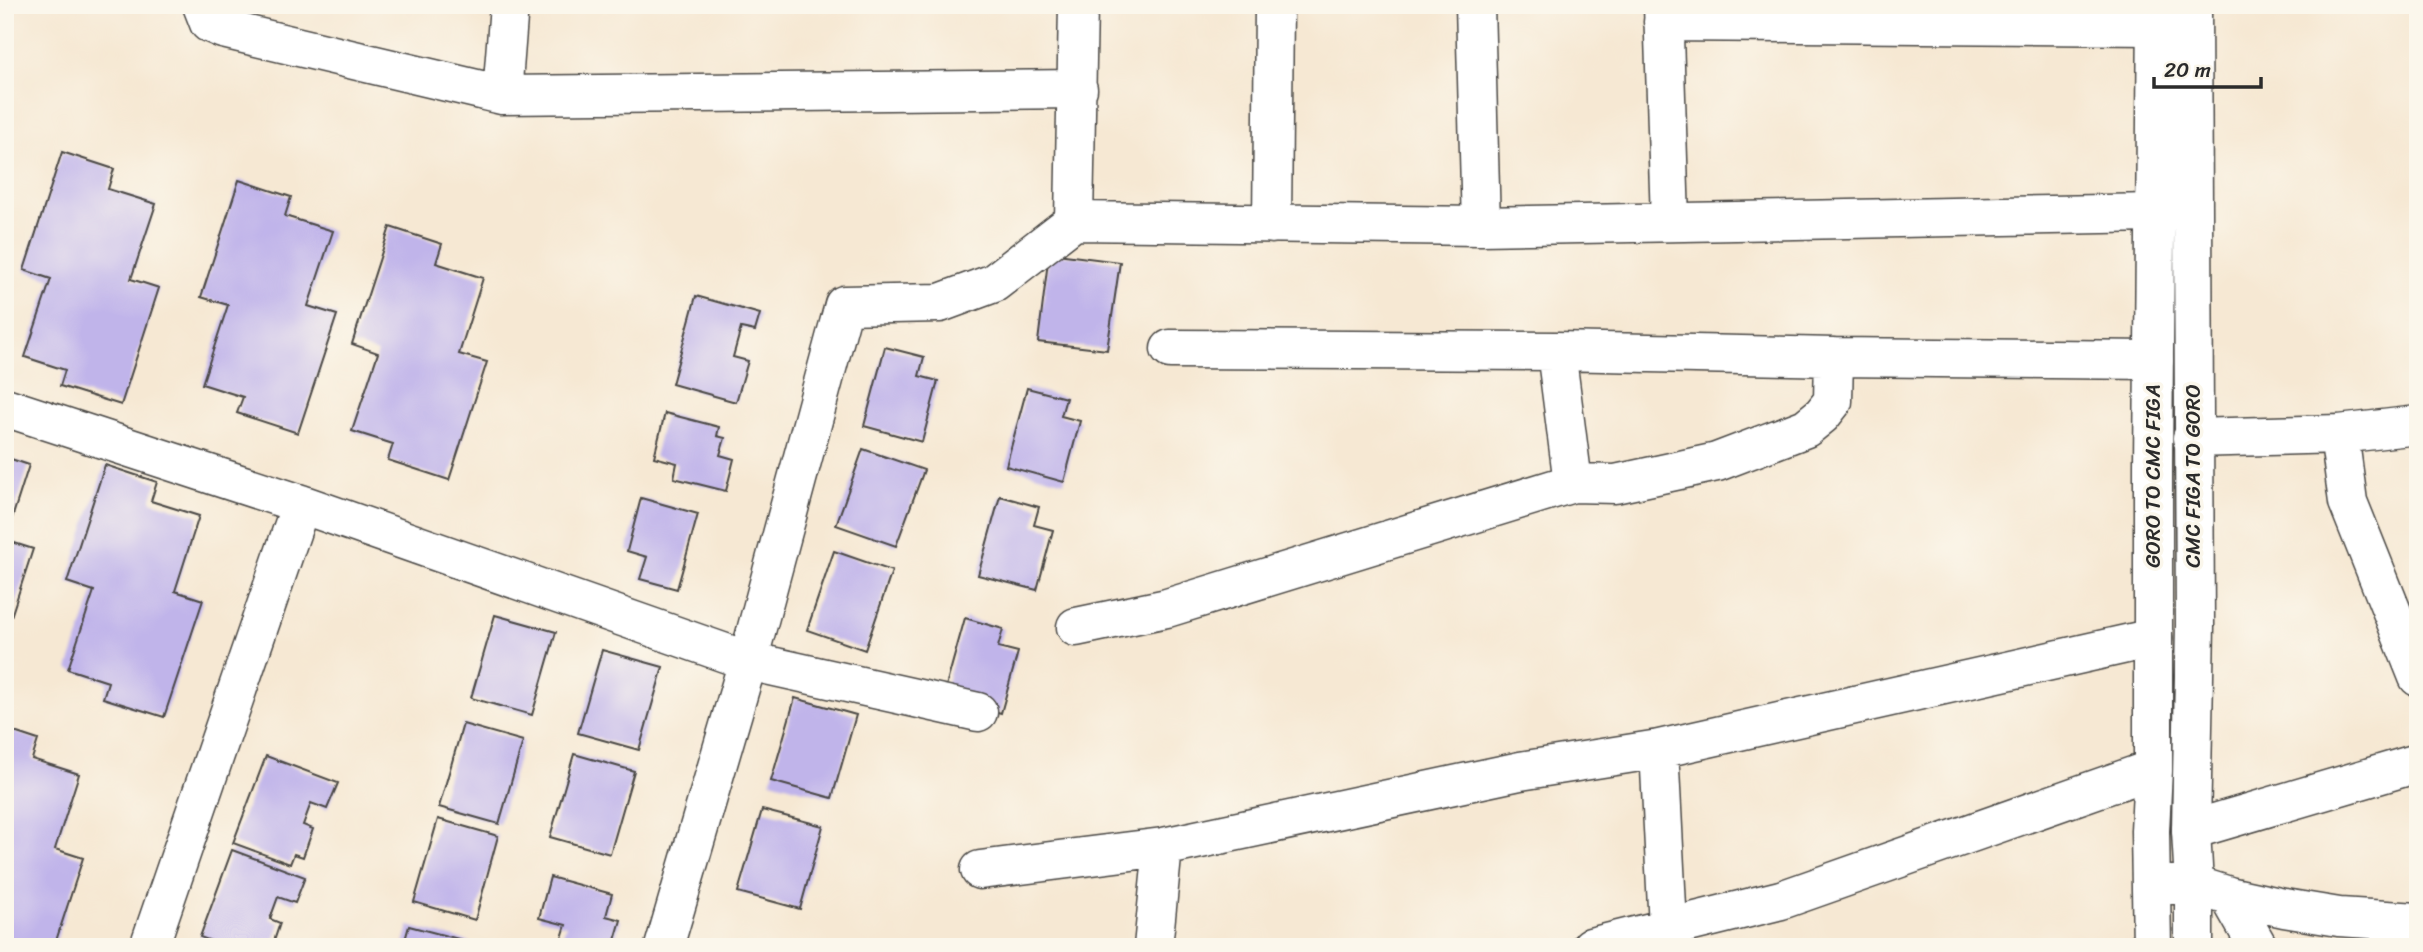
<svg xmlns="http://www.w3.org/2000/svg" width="2423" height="952" font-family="Sriracha,sans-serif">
<rect width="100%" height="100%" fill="#fbf7ec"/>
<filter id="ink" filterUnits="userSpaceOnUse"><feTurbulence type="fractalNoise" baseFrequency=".0143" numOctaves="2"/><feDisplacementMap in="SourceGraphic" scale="14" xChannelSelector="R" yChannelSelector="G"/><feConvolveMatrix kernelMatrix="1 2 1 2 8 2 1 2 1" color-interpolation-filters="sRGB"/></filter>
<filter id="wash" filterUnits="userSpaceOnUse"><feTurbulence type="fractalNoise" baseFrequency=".00686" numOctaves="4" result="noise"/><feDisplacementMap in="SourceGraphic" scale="28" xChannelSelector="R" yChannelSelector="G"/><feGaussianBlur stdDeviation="1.57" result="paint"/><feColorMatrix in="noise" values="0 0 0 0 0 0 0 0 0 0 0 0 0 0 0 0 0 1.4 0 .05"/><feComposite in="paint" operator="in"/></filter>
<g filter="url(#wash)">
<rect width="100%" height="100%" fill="#f6e8d3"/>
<g id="blocks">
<path fill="#c0b4ea" d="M62 152 114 169 108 189 156 204 131 279 159 288 121 405 60 386 65 370 25 357 51 279 24 270Z
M239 180 291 197 285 216 333 231 308 306 337 315 298 433 237 413 243 397 202 384 228 305 201 297Z
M390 227 442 244 436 263 483 278 459 354 487 362 449 480 388 460 393 444 352 431 378 353 352 344Z
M1049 253 1120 262 1107 350 1038 342Z
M696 296 760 314 755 331 741 328 733 357 748 361 736 402 672 384Z
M885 347 924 357 919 376 938 381 922 442 864 426Z
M1027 388 1066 398 1061 416 1080 421 1064 482 1006 466Z
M665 413 719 427 717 436 725 438 720 455 734 459 726 491 674 478 677 463 654 457Z
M863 449 924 470 896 546 836 525Z
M5 457 29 465 6 537H5Z
M105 465 157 482 151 501 199 516 175 591 203 600 164 717 103 698 108 682 68 669 94 591 67 582Z
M1000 496 1039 507 1034 525 1053 530 1037 590 978 575Z
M641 498 698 514 677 589 640 579 647 557 627 551Z
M5 540 33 549 6 632H5Z
M834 551 892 571 865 650 807 630Z
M495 615 556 632 532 715 471 698Z
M965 618 1003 629 998 647 1018 652 1001 713 943 697Z
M602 650 663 667 639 750 578 733Z
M795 698 856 715 832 798 771 781Z
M463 724 523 741 499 824 439 807Z
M5 729 38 740 32 759 79 774 55 849 83 858 54 947H5Z
M574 754 634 771 610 854 550 837Z
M266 756 338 783 327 809 311 803 303 825 313 829 303 857 294 854 290 864 233 843Z
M762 810 823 826 800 909 738 892Z
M438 819 498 836 475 920 414 902Z
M232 850 305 877 295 903 278 897 270 919 280 923 272 947H227L200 937Z
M550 877 612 894 606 916 621 920 613 947H581L561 941 566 925 539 918Z
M409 926 470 942 469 947H403Z"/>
</g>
</g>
<g filter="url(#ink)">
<use href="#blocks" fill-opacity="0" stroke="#494744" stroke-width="2"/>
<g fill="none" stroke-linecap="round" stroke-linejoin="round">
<defs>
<path id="minor" d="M202 5 209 23 223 29 502 95 1078 89
M1475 5 1481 226
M1663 5 1670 221
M1663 22 2157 26
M502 95 509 5
M1074 221 1078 5
M1272 224 1274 5
M1170 349 1556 351 1834 357 2154 360
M1556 351 1573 483
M5 407 301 504 748 661 978 712
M2339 434 2348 502 2418 677
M2192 438 2339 434 2418 425
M1076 627 1167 608 1573 483 1615 484 1717 462 1806 428 1822 415 1833 401 1834 357
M1659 749 1668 927 1666 947
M2191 830 2418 763
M980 870 1163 847 1520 771 1659 749 2153 638
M2153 885H2194L2229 896 2284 908 2339 917 2418 922
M2229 896 2258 947
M149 947 301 504
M664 947 748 661 844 305 940 303 994 283 1074 221 1481 226 2155 213
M1153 947 1163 847
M1591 947 1781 900 2153 769"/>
<path id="major" d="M2192 5 2195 625 2191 830 2194 885V947
M2152 947 2150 831 2153 769V465L2157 5"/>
</defs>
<use href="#minor" stroke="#494744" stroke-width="41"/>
<use href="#major" stroke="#494744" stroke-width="41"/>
<use href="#minor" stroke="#fff" stroke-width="38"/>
<use href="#major" stroke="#fff" stroke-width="38"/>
</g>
</g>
<g text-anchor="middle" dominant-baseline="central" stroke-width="7" stroke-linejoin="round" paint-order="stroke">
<g font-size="21" fill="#2b2b2b" stroke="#fbf7ec">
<text transform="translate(2153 476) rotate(-90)">GORO TO CMC FIGA</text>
<text transform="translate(2193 476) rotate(-90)">CMC FIGA TO GORO</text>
</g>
</g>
<rect width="2423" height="952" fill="none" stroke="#fbf7ec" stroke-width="28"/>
<path d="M2154 77v10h107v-10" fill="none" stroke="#2b2b2b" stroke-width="3.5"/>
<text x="2164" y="77" font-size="21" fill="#2b2b2b" stroke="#fbf7ec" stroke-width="5" paint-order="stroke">20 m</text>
</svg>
